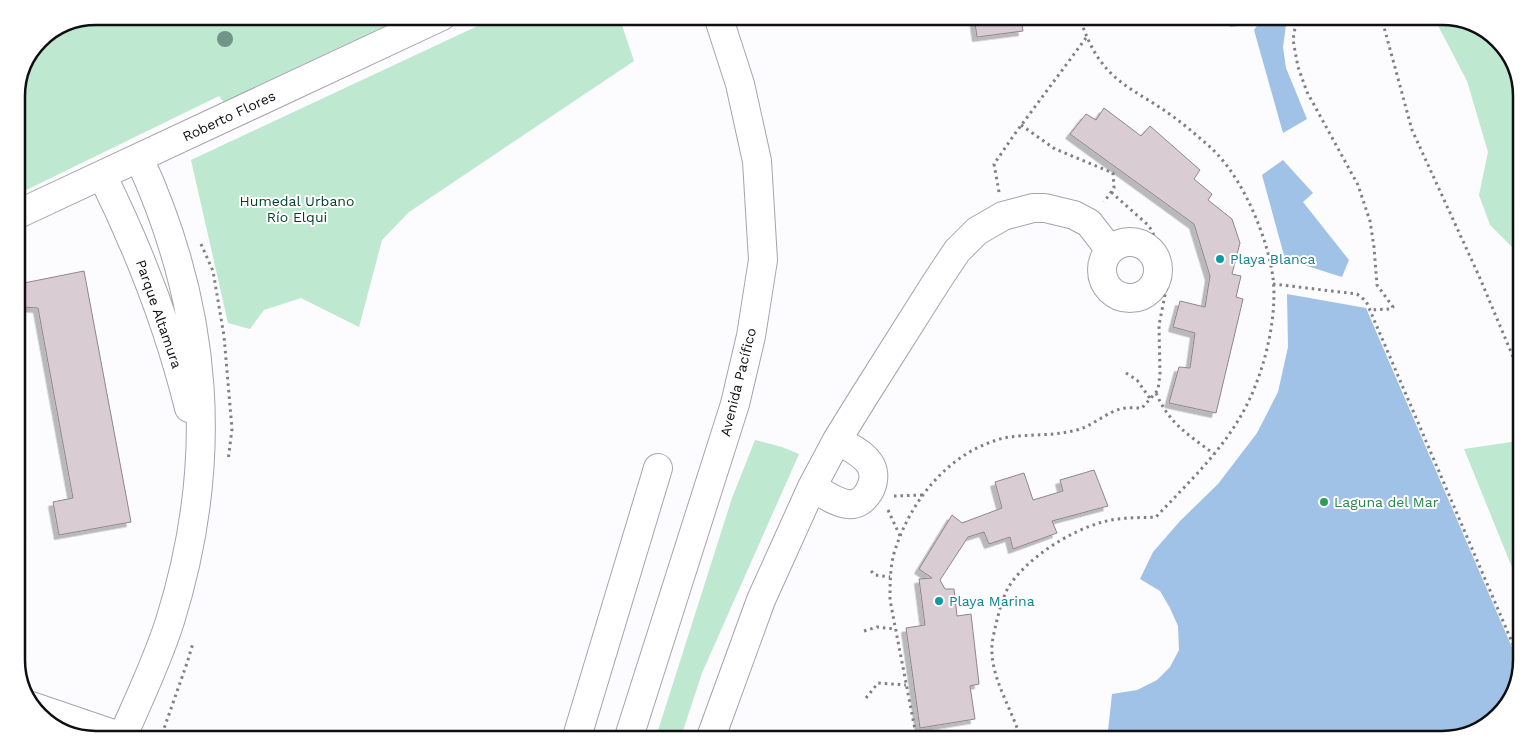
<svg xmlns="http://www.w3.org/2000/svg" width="1538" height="756" font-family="'Work Sans',sans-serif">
<defs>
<filter id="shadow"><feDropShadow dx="-4.5" dy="4.5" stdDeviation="0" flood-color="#0004"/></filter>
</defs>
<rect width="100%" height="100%" fill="#fcfbfd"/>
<path fill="#bee8d0" d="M96 16H413L225 104 219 96 16 195V91L40 39Z
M499 16H619L634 61 409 212 382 240 359 327 301 298 264 310 250 329 228 323 191 160Z
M1433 16H1442L1477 24 1509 52 1522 91V260L1520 255 1490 225 1479 195 1488 152 1467 81Z
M755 440 782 447 799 454 702 673 680 740H655L732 498Z
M1511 442 1522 445V592L1464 449Z"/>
<path fill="#a0c2e7" d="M1227 16H1253L1246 25 1230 27Z
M1264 16H1275L1286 25 1283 47 1286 68 1307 119 1283 133 1254 30Z
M1283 160 1313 193 1303 202 1349 260 1342 277 1285 259 1262 175Z
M1287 294 1366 308 1520 666 1514 695 1486 727 1443 740H1107L1112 694 1137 690 1157 680 1170 667 1179 650 1178 626 1170 608 1160 591 1140 579 1153 552 1180 521 1218 484 1257 433 1278 392 1288 347Z"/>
<path fill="#d9ccd3" stroke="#91858c" filter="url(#shadow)" d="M974 16H1021L1023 31 977 37Z
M1104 108 1141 136 1150 126 1200 170 1194 179 1212 194 1208 200 1232 219 1240 243 1232 274 1241 276 1236 297 1243 299 1216 413 1169 403 1179 367 1190 368 1195 333 1173 327 1180 301 1205 307 1210 276 1194 224 1070 134 1086 114 1096 120Z
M84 271 131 522 59 535 53 502 73 498 38 308 23 307 19 284Z
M1094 470 1108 506 1052 521 1057 533 1013 549 1010 537 989 544 984 532 968 537 940 580 945 589H954L957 616 971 614 979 684 970 686 975 719 920 728 906 628 925 625 919 579 932 578 919 569 952 515 962 523 1002 508 995 482 1024 473 1033 500 1063 491 1060 480Z
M16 519 26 538 16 542Z"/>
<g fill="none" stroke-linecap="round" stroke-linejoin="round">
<defs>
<path id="minor" d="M102 175C139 250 169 327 189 408
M16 215 442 16
M1102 270a28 28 0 1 1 56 0a28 28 0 1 1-56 0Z
M812 487C823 493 834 502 847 504 865 507 879 482 871 466 865 454 849 447 837 440
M31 706 122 737
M121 740C138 701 157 662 170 621 220 461 209 310 139 158
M576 740 658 468
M628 740 735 404 751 336 763 260 757 161 740 84 718 16
M710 740 761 600 812 487 837 440 863 398 937 281 957 251 977 231 1003 216 1033 208H1045L1074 215 1089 223 1110 250"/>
</defs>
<use href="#minor" stroke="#a8a2ae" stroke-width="30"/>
<path stroke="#817f82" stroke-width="3" stroke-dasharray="2.5 4" stroke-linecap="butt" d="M1297 16 1293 40 1298 67 1307 92 1358 185 1370 221 1374 247 1377 285 1393 307 1390 309 1369 310
M1381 16 1412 130 1479 276 1522 378
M1021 125 1055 149 1113 173 1114 188 1104 202
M999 192 994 164 1014 135 1086 38
M201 244 213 271 224 336 232 429 228 461
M1156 259 1165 255
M1273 284 1357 294 1366 301 1521 663
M1126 373 1137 380 1151 400
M1156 393C1170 425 1188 434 1214 454
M894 496 923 495
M888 510 900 536
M871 571 875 575 890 577
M864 631 877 627 895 629
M866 698 878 683 906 685
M160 740 187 663 193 643
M917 740 890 600C890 582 890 563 896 547 913 497 951 451 1004 438 1025 434 1047 436 1068 432 1073 431 1078 430 1083 428 1095 423 1107 413 1120 409 1126 407 1135 408 1142 408L1158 390 1160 374 1159 325 1167 285 1165 255 1149 226 1111 192
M1021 740C1013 711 994 684 992 654 991 644 994 633 996 624 999 612 1002 599 1008 588 1025 559 1071 530 1103 522 1120 517 1139 518 1156 517 1185 486 1217 456 1239 419 1262 382 1278 321 1273 278 1268 239 1245 184 1218 155 1211 147 1203 141 1195 134 1187 127 1178 120 1168 113 1146 97 1119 86 1102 63 1091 49 1085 33 1079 16"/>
<use href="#minor" stroke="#fff" stroke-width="28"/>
</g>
<circle fill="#719588" cx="225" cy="39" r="8"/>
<g fill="#0f9aa8" stroke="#fff" stroke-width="2">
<circle cx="1220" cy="259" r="5"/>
<circle cx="939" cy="601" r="5"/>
</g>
<circle fill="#2e9e5b" stroke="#fff" stroke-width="2" cx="1324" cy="502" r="5"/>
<g text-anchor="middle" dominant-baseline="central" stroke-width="4" stroke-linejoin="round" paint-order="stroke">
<g font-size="14" fill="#100e12" stroke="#fff">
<text transform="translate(229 116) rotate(-25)">Roberto Flores</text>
<text transform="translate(159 314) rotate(71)">Parque Altamura</text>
<text transform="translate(738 382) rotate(-76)">Avenida Pacífico</text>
</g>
<g font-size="14" fill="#004128" stroke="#fff">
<text x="297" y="201">Humedal Urbano<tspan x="297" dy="16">Río Elqui</tspan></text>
</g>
<g font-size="14" fill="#0d838f" stroke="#fff" text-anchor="start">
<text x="1230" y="259">Playa Blanca</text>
<text x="949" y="601">Playa Marina</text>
</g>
<g font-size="14" fill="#27864d" stroke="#fff" text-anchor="start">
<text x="1334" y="502">Laguna del Mar</text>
</g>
</g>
<path d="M0 0H1538V756H0ZM96 25H1442A71 71 0 0 1 1513 96V660A71 71 0 0 1 1442 731H96A71 71 0 0 1 25 660V96A71 71 0 0 1 96 25Z" fill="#fff" fill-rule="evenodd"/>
<path fill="none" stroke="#100e12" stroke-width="2.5" d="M96 25H1442A71 71 0 0 1 1513 96V660A71 71 0 0 1 1442 731H96A71 71 0 0 1 25 660V96A71 71 0 0 1 96 25Z"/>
</svg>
